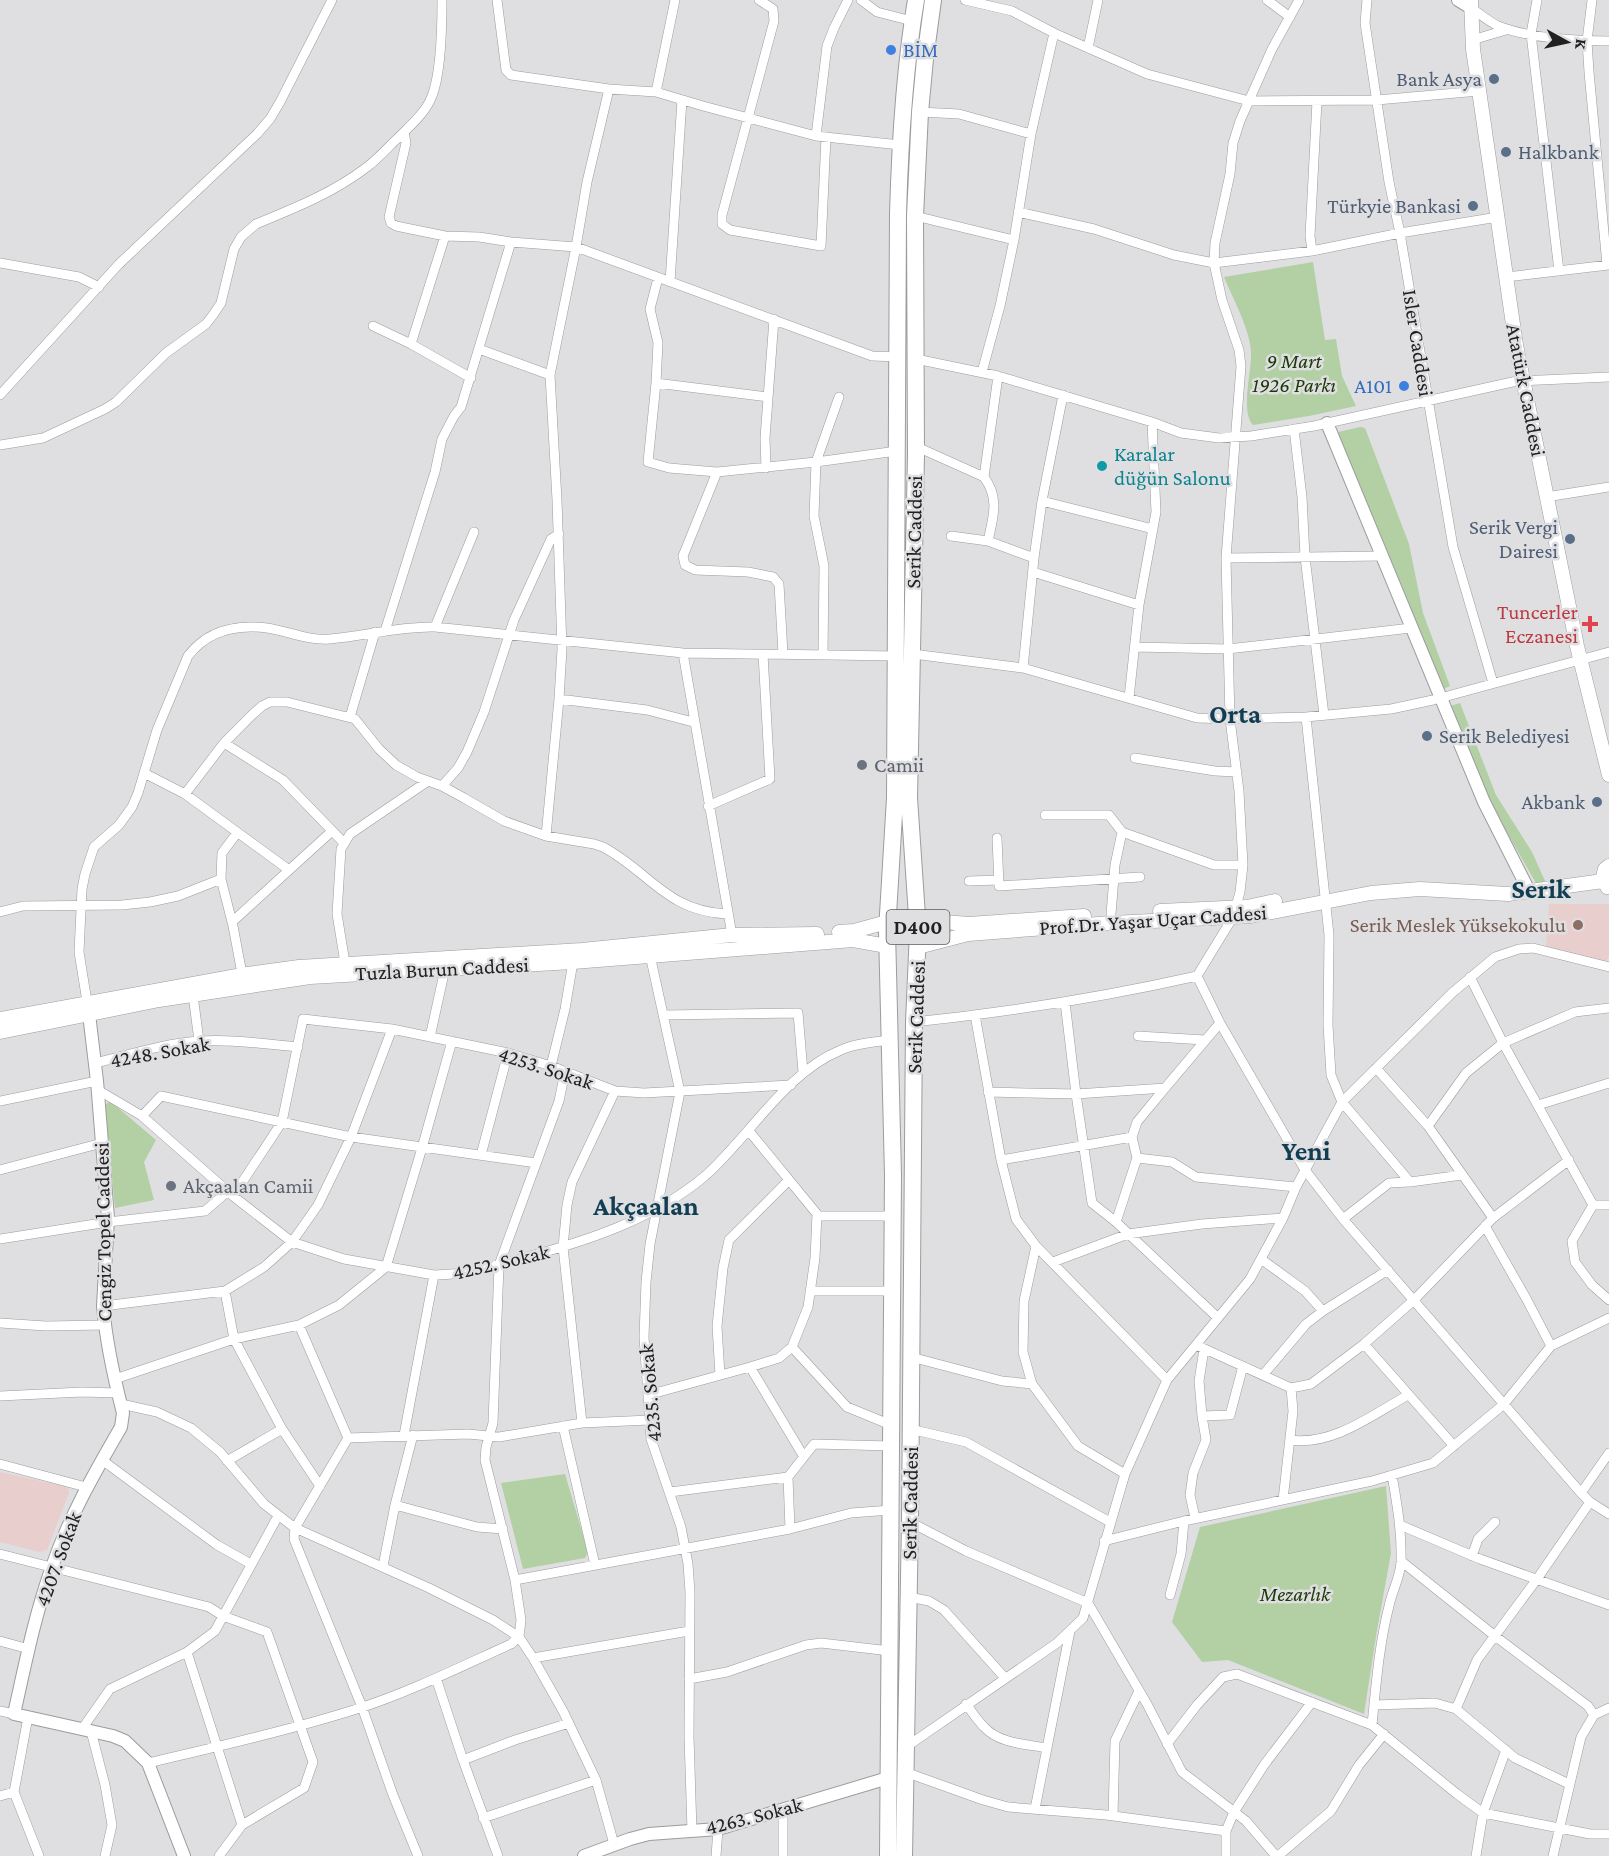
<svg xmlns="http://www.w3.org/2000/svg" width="1609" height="1856" font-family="'Crimson Pro',serif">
<rect width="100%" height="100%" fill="#dfdfe1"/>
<path fill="#e9cece" d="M1549 904H1609V954L1607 961 1568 957 1546 946Z
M0 1472 68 1487 69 1493 47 1550 39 1552 0 1542Z"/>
<path fill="#b2d0a4" d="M1313 262 1325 340 1336 339 1342 376 1356 406 1309 416 1253 425C1240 411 1252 371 1251 352 1250 329 1233 299 1224 277Z
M1360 427 1365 428 1409 544 1423 613 1450 686 1441 690 1338 432Z
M1460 703 1496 795 1532 852 1545 881 1537 885 1489 801 1450 706Z
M110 1101 156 1140 144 1162 154 1200 115 1208 105 1105Z
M565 1474 588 1552 585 1558 523 1569 501 1483Z
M1386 1486 1391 1553 1377 1630 1364 1714 1228 1660 1202 1662 1172 1622 1200 1527Z"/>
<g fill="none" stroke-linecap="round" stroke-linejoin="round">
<defs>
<path id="minor" d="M497 0 506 70 511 75 609 89 656 92 703 106 816 136 900 145
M759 0 773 9 774 21 722 215V224L730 230 821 246 826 137
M861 0 877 12 912 21
M965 0 1012 11 1054 33 1147 74 1249 101 1377 100 1479 91
M1267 0 1290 17
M1299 0 1272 49 1240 121 1233 143 1230 174 1215 243 1214 263 1222 300 1239 350 1241 366 1226 558 1230 719 1239 791 1243 865 1240 892 1233 917 1197 976 1220 1023 1305 1170 1343 1219 1581 1493 1590 1502 1609 1514
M1367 0 1365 23 1389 182 1400 233 1453 547 1493 683
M1537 0 1531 34 1559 271
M1592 0 1587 41 1589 72 1607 265
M1471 8C1480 14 1488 21 1498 26 1528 38 1577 41 1609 41
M1472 40 1506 30
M1088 48 1098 0
M656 92 675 0
M920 112 959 114 1031 134
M404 132 406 143 389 217 391 223 396 226 445 236 479 237 511 242 576 247 872 356 899 357
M816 136 827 46 834 28 848 0
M1018 212 1094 229 1174 255 1214 263 1312 251 1400 233 1498 217
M915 216 1014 240
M1312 251 1310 236 1317 101
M0 263 79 277 99 287
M1506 277 1609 265
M658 278 650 309 658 343 656 383 648 462 669 468 717 472 816 462 897 451
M670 282 682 100
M373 326 411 344 471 378
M411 344 445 236
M479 349 550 375
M916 359 998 376 1152 422 1181 433 1219 438 1251 436 1314 426 1517 381 1609 377
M982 372 1000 306 1014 240 1031 134 1054 33
M656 383 768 397
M0 395 119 264 257 134 270 119 280 102 332 0
M1294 429 1302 497 1305 557 1324 715
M0 445 43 438 105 409 116 402 166 353 206 324 213 315 221 303 234 249 241 237 256 224C295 208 333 193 367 167 379 158 389 146 400 136 412 124 426 112 432 96 441 73 442 26 442 0
M915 446 984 477C1000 499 993 517 988 541
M766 468 765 438 774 319
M717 472 683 556 685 565 695 570 748 572 773 577 779 584 783 654
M984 477 998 376
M1546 497 1609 487
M1042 501 1153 529
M951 536 988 541 1034 558
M1226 558 1382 556
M1033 572 1139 605
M435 627 474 532
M385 631 435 472 442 439 454 416 461 407 511 242
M1135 647 1228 649 1411 628
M683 653 732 935
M913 654 1023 668 1197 718 1230 719 1306 717 1391 709 1433 700 1609 652
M823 655 824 566 814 516 816 462 839 397
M1023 668 1034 558 1042 501 1063 395
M1129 698 1139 605 1156 512 1152 422
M559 699 647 710 693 722
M350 717 375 632
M1306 717 1329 935 1328 1025 1331 1075 1342 1102 1410 1182
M224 743 283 780 344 843
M1135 758 1215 771 1237 772
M144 773 185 794 289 870
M442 786 458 768 467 752 484 712 514 620 551 539 559 534
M185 794 224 743 254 713 262 706 270 702H287L355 719 379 749 396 765 417 777 442 786 464 798 504 821 546 836 594 844 603 847C650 872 666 911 727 914
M708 806 770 779 763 654
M1045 815H1109L1122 832 1214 865H1243
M237 833 222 853 221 879 233 926 243 979
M546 836 559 699 562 649 557 500 550 375 576 247 587 182 609 89
M997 838 999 886 1140 877
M969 881 999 880
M0 912 23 906 122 905 150 902 178 896 221 879
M1111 914 1115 865 1122 832
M232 922 332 831
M650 955 680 1092 650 1244 646 1282 644 1337 651 1439 681 1527 688 1564 690 1592 689 1736 692 1831
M346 969 337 914 341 849 350 834 428 781
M1470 977 1503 1043 1593 1205H1609
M193 995 199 1041
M1065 1002 1076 1094 1092 1203 1116 1222 1218 1318
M88 1008 79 952 82 889 85 874 94 847 119 825 132 807 138 793 157 730 188 656C207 631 236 624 267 628 288 631 308 641 330 639 365 636 400 626 435 627L683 653 896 656
M663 1015 798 1013 803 1072
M975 1015 1001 1160 1016 1219 1036 1246 1167 1380
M914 1022C1009 1012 1104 997 1197 976
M1220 1023 1165 1088 1137 1122 1132 1137 1137 1158 1172 1162 1196 1177 1296 1187
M1138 1036 1205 1040
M430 1037 445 969
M95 1063C129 1055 165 1043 200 1041 232 1039 265 1044 298 1047
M551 1066 565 1009 573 962
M1376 1068 1428 1126 1493 1218
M98 1090 142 1116 233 1196 292 1242 344 1259 434 1275C463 1275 491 1267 519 1259 584 1242 653 1220 705 1176 749 1137 786 1072 841 1050 856 1043 874 1042 890 1040
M988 1092 1076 1094 1165 1088
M0 1101 97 1081
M1538 1105 1609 1083
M142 1116 161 1096 351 1137 536 1163
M1428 1126 1466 1073 1503 1043 1575 1012 1609 1008
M481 1155 508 1053
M1001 1160 1132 1137
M0 1170 102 1143
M233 1196 282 1122 303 1019 392 1029 508 1053 551 1066 615 1091 644 1093 791 1085
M1593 1205 1572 1241 1575 1262 1592 1285 1609 1300
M817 1216H892
M1343 1219 1389 1183 1410 1182 1462 1175
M1116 1222 1137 1158
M1485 1226 1527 1300 1551 1346
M0 1239 108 1222 205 1211 228 1191
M1036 1246 1024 1301 1023 1352 1032 1384 1078 1446 1125 1474
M1261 1259 1305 1291 1323 1311
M1053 1262 1128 1234 1202 1224 1283 1218
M225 1291 234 1339 282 1429 320 1486
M810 1291H893
M103 1306 225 1291 264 1267 292 1242 318 1205 351 1137 392 1029
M0 1323 46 1326 105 1325
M299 1325 348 1438
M1364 1344 1454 1446
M1196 1345 1291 1388 1311 1384 1364 1344 1414 1300 1493 1218 1569 1160
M792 1347 847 1407 891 1425
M911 1357 1002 1381 1032 1384
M750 1367 804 1457
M720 1375 717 1326 723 1268 729 1240 789 1180
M1263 1375 1306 1324 1323 1311 1388 1270
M115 1379 234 1339 299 1325 339 1305 386 1267 422 1148 452 1041
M648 1395 750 1367 779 1358 792 1347 808 1307 815 1258 817 1214 749 1131
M0 1396 82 1392 118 1393
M121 1404 157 1412 191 1428 220 1452 264 1504 295 1528 429 1588 493 1620 519 1637 533 1658 563 1711 596 1780 614 1844
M1202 1416 1199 1381 1204 1349
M582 1423 563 1247 567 1205 572 1182 615 1091
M563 1426 595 1565
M910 1429 966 1442 1110 1522
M404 1435 434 1275
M1290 1440C1333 1446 1372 1415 1408 1395
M102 1460 217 1545 251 1564
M227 1461 282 1429
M0 1464 86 1487
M788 1477 790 1529
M670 1492 788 1477 814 1444 891 1446
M1581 1493 1609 1453
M1283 1500 1293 1411 1291 1388
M395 1505 477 1527 503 1529
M1195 1518 1190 1495 1193 1473 1206 1440 1202 1416 1230 1415 1243 1366
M910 1522 966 1551 1088 1603 1147 1704 1182 1772 1246 1821 1276 1856
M1400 1525 1480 1559 1609 1605
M1104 1541 1184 1521 1372 1481 1433 1463 1504 1404 1551 1346 1609 1318
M0 1554 209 1607 223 1616 267 1632 313 1762 304 1788 242 1825 219 1856
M1472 1556 1478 1539 1495 1522
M1401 1561 1495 1636 1588 1706 1594 1715
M383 1566 395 1505 413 1435
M515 1580 790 1529 851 1513 891 1510
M1170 1595 1181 1554 1184 1521
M909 1597 929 1601 944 1610 1005 1678
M0 1641 29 1649
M187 1652 242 1825
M533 1658 689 1631
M436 1678 463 1760 498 1856
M689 1679 727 1672 806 1645 821 1643 890 1651
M966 1704C972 1712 977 1720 984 1727 1000 1744 1026 1744 1047 1748
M1374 1705 1435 1703 1456 1709 1515 1758 1569 1784
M1456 1709 1477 1660 1537 1579 1590 1502
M0 1711 14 1714
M28 1717 14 1792 39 1856
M1372 1725C1376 1685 1379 1645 1389 1606 1392 1591 1400 1578 1401 1562 1402 1532 1397 1504 1392 1475
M82 1729 110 1689 187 1652 215 1631 278 1516
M91 1731 105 1785 112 1825 105 1856
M1167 1744 1197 1705 1223 1677 1237 1674 1372 1725 1457 1794 1483 1813 1590 1834H1609
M906 1747 1057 1643 1083 1618 1125 1474 1167 1380 1250 1279 1283 1218 1296 1187 1342 1102 1452 993 1495 957 1519 949 1533 948 1609 967
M463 1760 515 1740 569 1723
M148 1763C219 1746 291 1730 360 1708 412 1691 462 1666 511 1644L519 1637 521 1620 515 1580 485 1460 486 1447 493 1423 499 1265 559 1101 565 1072
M905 1772 983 1800 1008 1807 1106 1815 1226 1831
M0 1796 14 1792
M1035 1809 1070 1631
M783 1810V1856
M1113 1816 1115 1741 1139 1691
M483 1818 596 1780
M418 1856 393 1795 362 1707 294 1539 295 1528 348 1438 468 1434 499 1437 582 1423 650 1420
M716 1856 718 1829
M1226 1856V1831L1234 1812 1264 1765 1312 1702
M1278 1856 1331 1811 1359 1765 1384 1734
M1476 1856 1483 1813 1506 1750
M1553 1856 1581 1737 1594 1715 1609 1708"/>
<path id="tertiary" d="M1458 0 1471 8
M1327 423 1484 802 1529 891
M89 1014 97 1081 108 1218 103 1306C106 1342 114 1378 123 1413L121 1427C95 1472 69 1517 52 1567 35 1614 25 1665 14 1714L113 1736 125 1741 148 1763 184 1856
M584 1856 630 1839 649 1834 718 1829 888 1778"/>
<path id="secondary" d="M1471 0 1473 49 1516 345 1577 646 1609 775
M1607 887 1603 877 1605 869 1609 866
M1160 911 1247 907 1275 901
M918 920 969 924 1084 916
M839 932 854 931 887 922
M918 947 968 934 1112 923 1251 916 1371 893 1420 889 1508 894 1603 881
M0 1019 248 974 299 967 582 950 732 935 817 934
M0 1032 159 1000 310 977 573 962 853 940 887 946"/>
<path id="trunk" d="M888 1856 893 1175 887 931 895 798 898 214C900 142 904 71 916 0
M904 1856 910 1522 914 1022 918 931 909 798 916 455 915 216 920 112 925 59 933 0"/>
</defs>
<use href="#minor" stroke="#9c9c9e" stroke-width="10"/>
<use href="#tertiary" stroke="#9c9c9e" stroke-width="14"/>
<use href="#secondary" stroke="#9c9c9e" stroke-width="15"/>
<use href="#trunk" stroke="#9c9c9e" stroke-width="18"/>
<use href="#minor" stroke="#fff" stroke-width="9"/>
<use href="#tertiary" stroke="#fff" stroke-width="12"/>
<use href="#secondary" stroke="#fff" stroke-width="14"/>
<use href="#trunk" stroke="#fff" stroke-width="16"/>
</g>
<g fill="#3f7fe0" stroke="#dfdfe1" stroke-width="2">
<circle cx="891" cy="50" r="6"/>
<circle cx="1404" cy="386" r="6"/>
</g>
<g fill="#5c6f8a" stroke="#dfdfe1" stroke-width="2">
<circle cx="1494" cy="79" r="6"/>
<circle cx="1506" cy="152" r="6"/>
<circle cx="1473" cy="206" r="6"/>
<circle cx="1570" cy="539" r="6"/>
<circle cx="1427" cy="736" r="6"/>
<circle cx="1597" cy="802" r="6"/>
</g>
<circle fill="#0f9aa8" stroke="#dfdfe1" stroke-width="2" cx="1102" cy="466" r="6"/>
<path fill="#e0444e" stroke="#dfdfe1" stroke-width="2" d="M1587 615h6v6h6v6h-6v6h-6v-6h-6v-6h6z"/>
<g fill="#6b7280" stroke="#dfdfe1" stroke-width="2">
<circle cx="862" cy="765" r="6"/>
<circle cx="171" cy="1186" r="6"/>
</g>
<circle fill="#8d6e63" stroke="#dfdfe1" stroke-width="2" cx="1578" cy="925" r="6"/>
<g text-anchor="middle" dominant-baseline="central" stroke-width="5" stroke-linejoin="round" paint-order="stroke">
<rect fill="#dfdfe1" stroke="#5a5a5b" stroke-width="1.5" x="886.5" y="910" width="63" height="34" rx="4.5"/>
<g font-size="20" font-weight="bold" fill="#212122">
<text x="918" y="927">D400</text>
</g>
<g font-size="21" fill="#366cbe" stroke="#dfdfe1" text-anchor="start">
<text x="903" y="50">BİM</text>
<text x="1392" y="386" text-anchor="end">A101</text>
</g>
<g font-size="21" fill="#4e5e75" stroke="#dfdfe1" text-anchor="end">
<text x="1482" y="79">Bank Asya</text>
<text x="1518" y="152" text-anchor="start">Halkbank</text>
<text x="1461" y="206">Türkyie Bankasi</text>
<text x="1558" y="527">Serik Vergi<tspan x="1558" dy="24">Dairesi</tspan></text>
<text x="1439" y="736" text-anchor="start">Serik Belediyesi</text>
<text x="1585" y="802">Akbank</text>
</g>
<g font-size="21" fill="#212122" stroke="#dfdfe1">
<text transform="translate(1418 343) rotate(81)">Isler Caddesi</text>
<text transform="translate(1526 390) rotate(79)">Atatürk Caddesi</text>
<text transform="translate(914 532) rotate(-89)">Serik Caddesi</text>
<text transform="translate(1153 920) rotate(-4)">Prof.Dr. Yaşar Uçar Caddesi</text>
<text transform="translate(442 969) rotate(-3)">Tuzla Burun Caddesi</text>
<text transform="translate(916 1017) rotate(-88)">Serik Caddesi</text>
<text transform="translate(160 1052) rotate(-10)">4248. Sokak</text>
<text transform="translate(546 1068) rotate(18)">4253. Sokak</text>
<text transform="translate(103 1232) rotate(-91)">Cengiz Topel Caddesi</text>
<text transform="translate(501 1262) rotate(-13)">4252. Sokak</text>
<text transform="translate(650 1393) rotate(-95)">4235. Sokak</text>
<text transform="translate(910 1503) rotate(-89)">Serik Caddesi</text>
<text transform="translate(58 1559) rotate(-70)">4207. Sokak</text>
<text transform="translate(754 1816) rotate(-14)">4263. Sokak</text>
</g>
<g font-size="21" font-style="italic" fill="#1b3806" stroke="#dfdfe1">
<text x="1294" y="361">9 Mart<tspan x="1294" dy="24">1926 Parkı</tspan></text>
<text x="1295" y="1594">Mezarlık</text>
</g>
<g font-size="21" fill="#0d838f" stroke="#dfdfe1" text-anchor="start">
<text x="1114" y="454">Karalar<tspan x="1114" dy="24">düğün Salonu</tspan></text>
</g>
<g font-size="21" fill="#be3a42" stroke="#dfdfe1" text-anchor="end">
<text x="1578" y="612">Tuncerler<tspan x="1578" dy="24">Eczanesi</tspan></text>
</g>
<g font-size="21" fill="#5b616d" stroke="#dfdfe1" text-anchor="start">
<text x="874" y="765">Camii</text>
<text x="183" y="1186">Akçaalan Camii</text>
</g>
<g font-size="21" fill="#785e54" stroke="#dfdfe1" text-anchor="end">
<text x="1566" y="925">Serik Meslek Yüksekokulu</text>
</g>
<g font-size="27" font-weight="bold" fill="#113e53" stroke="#dfdfe1">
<text x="1235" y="714">Orta</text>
<text x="1541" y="889">Serik</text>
<text x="1306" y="1151">Yeni</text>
<text x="646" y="1206">Akçaalan</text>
</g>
</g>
<g transform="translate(1567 42) rotate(98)" stroke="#dfdfe1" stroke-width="4.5" paint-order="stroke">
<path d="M0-4.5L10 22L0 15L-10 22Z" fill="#212122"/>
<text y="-9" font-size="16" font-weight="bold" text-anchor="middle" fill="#212122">K</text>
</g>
</svg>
